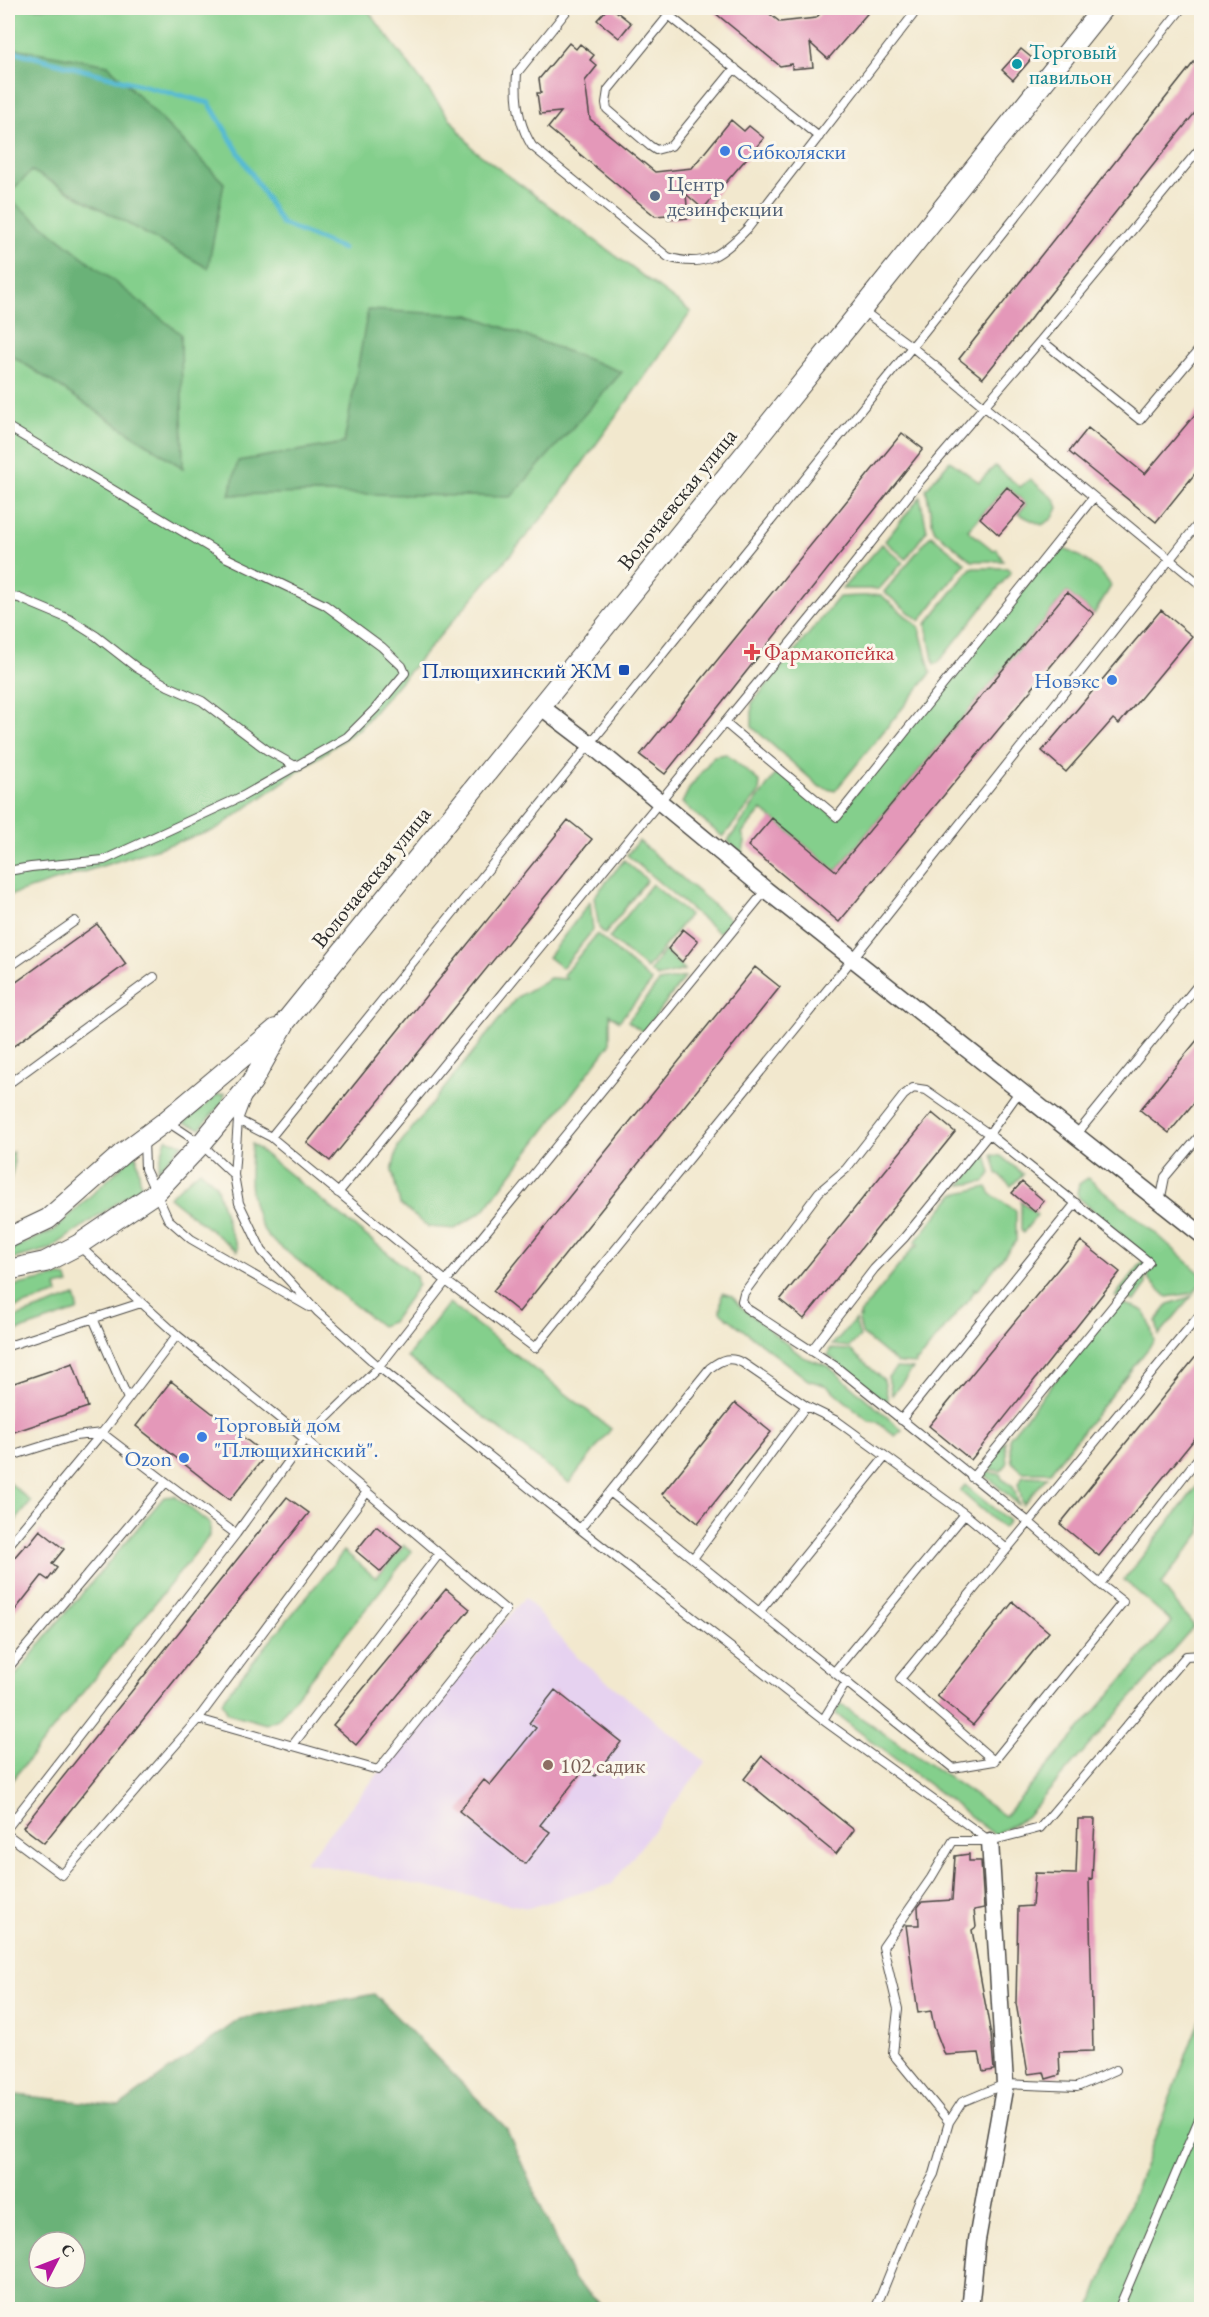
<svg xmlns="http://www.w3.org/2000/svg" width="1209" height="2317" font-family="'EB Garamond',serif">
<rect width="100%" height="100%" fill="#fbf7ec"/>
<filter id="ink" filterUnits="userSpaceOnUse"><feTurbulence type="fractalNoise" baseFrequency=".0167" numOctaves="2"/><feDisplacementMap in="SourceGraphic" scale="12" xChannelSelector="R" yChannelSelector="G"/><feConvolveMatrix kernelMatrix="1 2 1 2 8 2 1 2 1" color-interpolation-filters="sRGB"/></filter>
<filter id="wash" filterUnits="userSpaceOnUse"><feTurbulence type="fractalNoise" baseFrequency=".008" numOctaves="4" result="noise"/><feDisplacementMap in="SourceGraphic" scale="24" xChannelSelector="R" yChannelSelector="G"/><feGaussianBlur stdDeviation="1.35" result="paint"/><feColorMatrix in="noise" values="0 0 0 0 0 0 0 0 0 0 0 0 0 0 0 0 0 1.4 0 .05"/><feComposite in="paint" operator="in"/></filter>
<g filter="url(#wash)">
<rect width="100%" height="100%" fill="#f2e8ce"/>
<path fill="#e6d2f0" d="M525 1597 577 1657 706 1762 612 1884 528 1908 305 1862Z"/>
<path fill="#84cf8c" stroke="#587d5c" stroke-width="1.5" d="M8 8H366L474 150 691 312 549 510 360 728 215 830 8 896Z
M950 461 979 482 995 466 1020 487 1030 479 1055 500 1058 508 1052 519 1042 525 1018 514 1026 504 1007 487 968 530 993 550 997 549 1003 561H972L935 531 933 526 926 489Z
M920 497 927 530 906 559 885 541Z
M931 535 965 563 920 621 884 592Z
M882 544 903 562 879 589H842Z
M1057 548C1075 549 1103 571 1111 586L1094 614 1067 592 836 871 762 810 742 833 745 842 742 855 728 841 779 769 836 817Z
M971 568H1007L1011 572 938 663 934 665 926 624Z
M881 595 919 627 931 673 835 791 820 787 752 727V703L839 597Z
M726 754 760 782 759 793 723 837 682 803 690 787 714 756Z
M639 841 731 920 719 933 627 855Z
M624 860 647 880 605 934 599 928 594 897Z
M652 884 689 915 647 969 609 938Z
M590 902 593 930 562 968 548 957Z
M597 934 652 982 619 1021 610 1014V1044L484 1210 455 1229 428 1227 400 1204 392 1171 398 1146 517 997 550 978 567 979 563 975Z
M664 951H665L685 970 657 977 650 971Z
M685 977 643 1032 628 1021 659 982Z
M225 1094 222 1103 200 1128 184 1123 217 1095Z
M166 1139 183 1144 157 1170Z
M252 1144 416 1276 418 1285 392 1322 381 1326 267 1236C248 1204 248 1180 252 1144Z
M13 1152 14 1166 8 1187V1155Z
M136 1153 141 1186 50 1249 8 1260V1250L53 1231Z
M986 1155 991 1173 985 1182 960 1185Z
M992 1155 1001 1156 1023 1174 1011 1186 997 1173Z
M200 1170 216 1185 229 1229 238 1248 237 1251 169 1197Z
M1088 1178 1160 1237 1201 1274V1282L1194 1293 1167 1297 1149 1280 1145 1257 1079 1198 1077 1193 1079 1184Z
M987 1187 991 1194 1016 1211V1241L977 1290 973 1288 975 1291 918 1361H915L916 1364 897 1363 862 1334 858 1317 861 1318 860 1314 915 1246 917 1247 919 1245 915 1242 954 1194Z
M1021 1202 1037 1215 1023 1233 1021 1230Z
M1144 1260 1146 1285 1135 1301 1115 1296Z
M61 1276 66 1277 69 1284 56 1287 58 1294 8 1310V1287Z
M722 1293 732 1296 739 1305 803 1357 828 1366 902 1430 895 1436 877 1422 869 1421 827 1386 808 1380 720 1312Z
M75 1296 78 1307 77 1311 8 1334V1320Z
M1192 1296 1159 1335 1156 1321 1169 1304Z
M449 1303 611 1429 569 1483 407 1357Z
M1117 1303C1148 1308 1147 1311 1154 1341L1050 1472H1023L1012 1462 1009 1438Z
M855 1320 860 1337 849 1347 832 1345Z
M830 1349 850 1350 884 1380 888 1400 885 1402 828 1355Z
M896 1368 913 1369 892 1395 888 1377Z
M1005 1441 1007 1464 1001 1471 985 1469Z
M982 1472 1000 1474 1002 1479 1013 1486 1019 1505Z
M1023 1476 1047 1477 1023 1505 1018 1484Z
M8 1481 31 1502 8 1530Z
M1201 1481V1533L1161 1584 1194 1626 1026 1817 995 1835 836 1714 838 1704 845 1707 1005 1816 1172 1622 1124 1580Z
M965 1485 1009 1521 1003 1528 960 1491Z
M175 1496 210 1524V1535L8 1785V1685L57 1623 164 1497Z
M404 1545 412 1551 278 1719 266 1724 228 1713 222 1702 225 1696 344 1551 376 1578Z
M1201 2016V2309H1090Z"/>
<path fill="#6bb278" stroke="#4b6e52" stroke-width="1.5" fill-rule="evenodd" d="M8 47 108 65 224 183 208 268 32 171 8 194Z
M8 198 181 334 183 468 8 353Z
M368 310 470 315 622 372 511 497 318 493 229 495 238 461 344 443Z
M374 1994 506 2128 573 2279 606 2309H8V2094L120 2106 240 2019ZM39 2242H75V2278H39Z"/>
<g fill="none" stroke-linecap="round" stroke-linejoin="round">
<path stroke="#55bad4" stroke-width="5" d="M8 50 209 103 282 224 343 249"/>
</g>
<g id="blocks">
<path fill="#e498b9" d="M608 8H612L631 23 619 38 597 20Z
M709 8H762L780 22 816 18 825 8H872L828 59 810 43 813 67 792 69V64L780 66Z
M569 43 576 49 580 44 594 55 590 60 597 66 585 81 590 119 655 172 692 168 731 120 744 131 749 126 764 138 703 209 686 194 688 218 668 220 667 215 655 216 548 128 561 112 540 114 537 93H541L539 79Z
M1021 49 1032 58 1013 80 1002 70Z
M1202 52V104L983 378 959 359Z
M1202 406V465L1156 522 1069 452 1088 428 1145 474Z
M902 433 923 449 665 774 640 755Z
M1007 487 1026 504 999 535 980 518Z
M1067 592 1094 614 839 922 748 846 772 818 836 871Z
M1161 610 1192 636 1119 724 1113 719 1066 772 1042 751Z
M568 820 592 839 330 1161 307 1143Z
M97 924 126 964 8 1050V988Z
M683 929 698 941 682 962 668 949Z
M755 967 780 987 519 1312 493 1291Z
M1202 1034V1093L1169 1133 1140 1110Z
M932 1113 955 1132 804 1319 780 1300Z
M1022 1182 1044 1201 1035 1212 1012 1193Z
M1081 1241 1120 1272 971 1460 929 1426Z
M1202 1349V1430L1099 1556 1060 1524Z
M73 1363 88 1407 8 1434V1385Z
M171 1381 266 1455 230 1500 136 1426Z
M735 1403 771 1432 698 1523 662 1494Z
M287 1497 309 1513 44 1843 23 1827Z
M376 1526 402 1547 381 1572 356 1551Z
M40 1530 64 1549 52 1564 57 1568 48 1580 42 1576 8 1619V1570L14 1562 12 1560 26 1544 28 1545Z
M446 1589 470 1609 356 1745 333 1725Z
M1013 1602 1049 1632 973 1725 937 1696Z
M555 1690 621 1742 595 1776 585 1768 540 1825 550 1832 525 1864 459 1811 484 1780 490 1785 536 1728 529 1723Z
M762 1756 854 1830 836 1854 744 1779Z
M1078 1819H1095L1092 1880 1089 1879 1093 2051 1059 2052 1060 2075 1046 2079 1044 2072 1028 2074 1016 2003 1018 1907 1032 1906 1035 1873 1076 1874Z
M969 1854V1861H981L984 1908 974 1910 976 1927 972 1930 991 2035 994 2070 983 2072 979 2053 945 2055 934 2027 931 2011 918 2013 906 1925H919L918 1907 922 1902 952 1900 955 1856Z"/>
</g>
</g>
<g filter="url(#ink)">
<use href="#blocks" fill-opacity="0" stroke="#494743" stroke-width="1.5"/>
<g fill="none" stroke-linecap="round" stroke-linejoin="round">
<defs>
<path id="service" d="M569 8 517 73C515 99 518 124 532 146L668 257C705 269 723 254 748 228L913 15 915 8
M660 8 819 137
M669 15 608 90 606 103 607 109 650 146 656 150 671 146 735 68
M862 310 912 347 1202 586
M1041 340 1140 420 1202 346
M8 427 227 558 325 605 382 647 402 666 405 673 375 709 347 737 243 796 104 860 31 867 8 871
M8 596 19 598 69 619 96 636 137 668 168 686 202 701 267 750 297 767
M725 723 837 817 1093 498
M8 968 75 921
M8 1084 154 977
M238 1120 271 1137 446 1281 766 890
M166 1121 201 1144 234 1175 239 1203 262 1251 318 1312 379 1367 580 1529 823 1720 990 1841
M1076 1135 1202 980
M271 1137 912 347 1182 8
M144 1140 145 1169 168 1219 191 1239 309 1307
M234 1175 238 1120 246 1099
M338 1193 832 592 920 481 1041 340 1202 146
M1160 1202 1165 1177 1202 1133
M78 1245 177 1335
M93 1318 128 1399
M8 1346 141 1303
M811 1351 874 1269 904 1238 989 1134 1019 1092
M901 1420 1076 1203
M8 1457 75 1436 102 1433 177 1335 305 1439 379 1367 446 1281 535 1348 854 957 1202 519
M972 1478 1149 1262 989 1134 926 1090 913 1088 904 1095 846 1169 819 1192 744 1293 742 1301 746 1308 835 1366 1030 1523 1100 1584 1202 1453
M166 1482 236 1534
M610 1492 710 1368C722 1359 730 1356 743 1363L806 1406 837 1421 965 1514 1007 1549
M580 1529 610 1492 953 1768 994 1761
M8 1546 102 1433 166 1482 8 1668
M694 1557 806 1406
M1100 1584 1123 1602 994 1761 900 1679 1202 1312
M760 1611 885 1457
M835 1671 965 1514
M198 1719 378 1770 506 1610 367 1492
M823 1720 847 1681
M292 1746 439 1554
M8 1827 236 1534 305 1439 367 1492 198 1719 62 1875 8 1835
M949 2122 893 2054 898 2009 883 1947 931 1878 953 1841H990L1040 1828 1186 1656 1202 1655
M875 2310 919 2201 934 2174 949 2122 962 2102 1005 2084 1077 2087 1116 2070
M1118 2310 1202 2112"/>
<path id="minor" d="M540 706 590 744 766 890 1202 1235
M970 2310 977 2240 1005 2084 990 1841"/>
<path id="tertiary" d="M8 1238 48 1219 123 1153 166 1121 276 1029
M8 1270 45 1262 78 1245 155 1193 201 1144 252 1082 286 1021 862 309 1103 8"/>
</defs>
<use href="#service" stroke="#494743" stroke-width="10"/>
<use href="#minor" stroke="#494743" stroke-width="19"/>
<use href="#tertiary" stroke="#494743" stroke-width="22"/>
<use href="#service" stroke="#fff" stroke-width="8"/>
<use href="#minor" stroke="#fff" stroke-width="16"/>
<use href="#tertiary" stroke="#fff" stroke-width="20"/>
</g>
</g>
<circle fill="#0f9aa8" stroke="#fbf7ec" stroke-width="2" cx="1017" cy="64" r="6"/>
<g fill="#3f7fe0" stroke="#fbf7ec" stroke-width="2">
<circle cx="725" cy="151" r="6"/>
<circle cx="1112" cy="680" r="6"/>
<circle cx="202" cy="1437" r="6"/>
<circle cx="184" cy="1458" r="6"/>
</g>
<circle fill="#5c6f8a" stroke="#fbf7ec" stroke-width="2" cx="655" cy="196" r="6"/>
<path fill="#e0444e" stroke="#fbf7ec" stroke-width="2" d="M749 643h6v6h6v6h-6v6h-6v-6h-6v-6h6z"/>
<rect fill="#1a4fb4" stroke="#fbf7ec" stroke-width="2" x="618" y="664" width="12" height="12" rx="3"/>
<circle fill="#8d6e63" stroke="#fbf7ec" stroke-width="2" cx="548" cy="1765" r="6"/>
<g text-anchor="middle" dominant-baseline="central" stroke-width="6" stroke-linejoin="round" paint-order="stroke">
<g font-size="22" fill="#0d838f" stroke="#fbf7ec" text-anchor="start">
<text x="1029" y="51">Торговый<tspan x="1029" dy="25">павильон</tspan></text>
</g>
<g font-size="22" fill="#366cbe" stroke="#fbf7ec" text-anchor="start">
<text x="737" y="151">Сибколяски</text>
<text x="1100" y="680" text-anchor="end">Новэкс</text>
<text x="214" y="1424">Торговый дом<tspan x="214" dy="25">"Плющихинский".</tspan></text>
<text x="172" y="1458" text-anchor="end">Ozon</text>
</g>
<g font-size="22" fill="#4e5e75" stroke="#fbf7ec" text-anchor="start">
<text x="667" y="183">Центр<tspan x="667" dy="25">дезинфекции</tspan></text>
</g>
<g font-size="22" fill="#2b2b2b" stroke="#fbf7ec">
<text transform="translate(677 499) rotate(-51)">Волочаевская улица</text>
<text transform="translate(371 877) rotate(-51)">Волочаевская улица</text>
</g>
<g font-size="22" fill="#be3a42" stroke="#fbf7ec" text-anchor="start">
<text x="764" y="652">Фармакопейка</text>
</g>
<g font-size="22" fill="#164399" stroke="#fbf7ec" text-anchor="end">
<text x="612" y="670">Плющихинский ЖМ</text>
</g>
<g font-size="22" fill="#785e54" stroke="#fbf7ec" text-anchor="start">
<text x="560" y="1765">102 садик</text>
</g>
</g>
<rect width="1209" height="2317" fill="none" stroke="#fbf7ec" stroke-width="30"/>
<g transform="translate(57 2260) rotate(48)"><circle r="28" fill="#fbf7ec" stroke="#a8a59f" stroke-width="1.5"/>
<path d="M0-4.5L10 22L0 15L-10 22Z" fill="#b5179e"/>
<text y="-9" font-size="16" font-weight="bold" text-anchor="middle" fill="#2b2b2b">С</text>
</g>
</svg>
